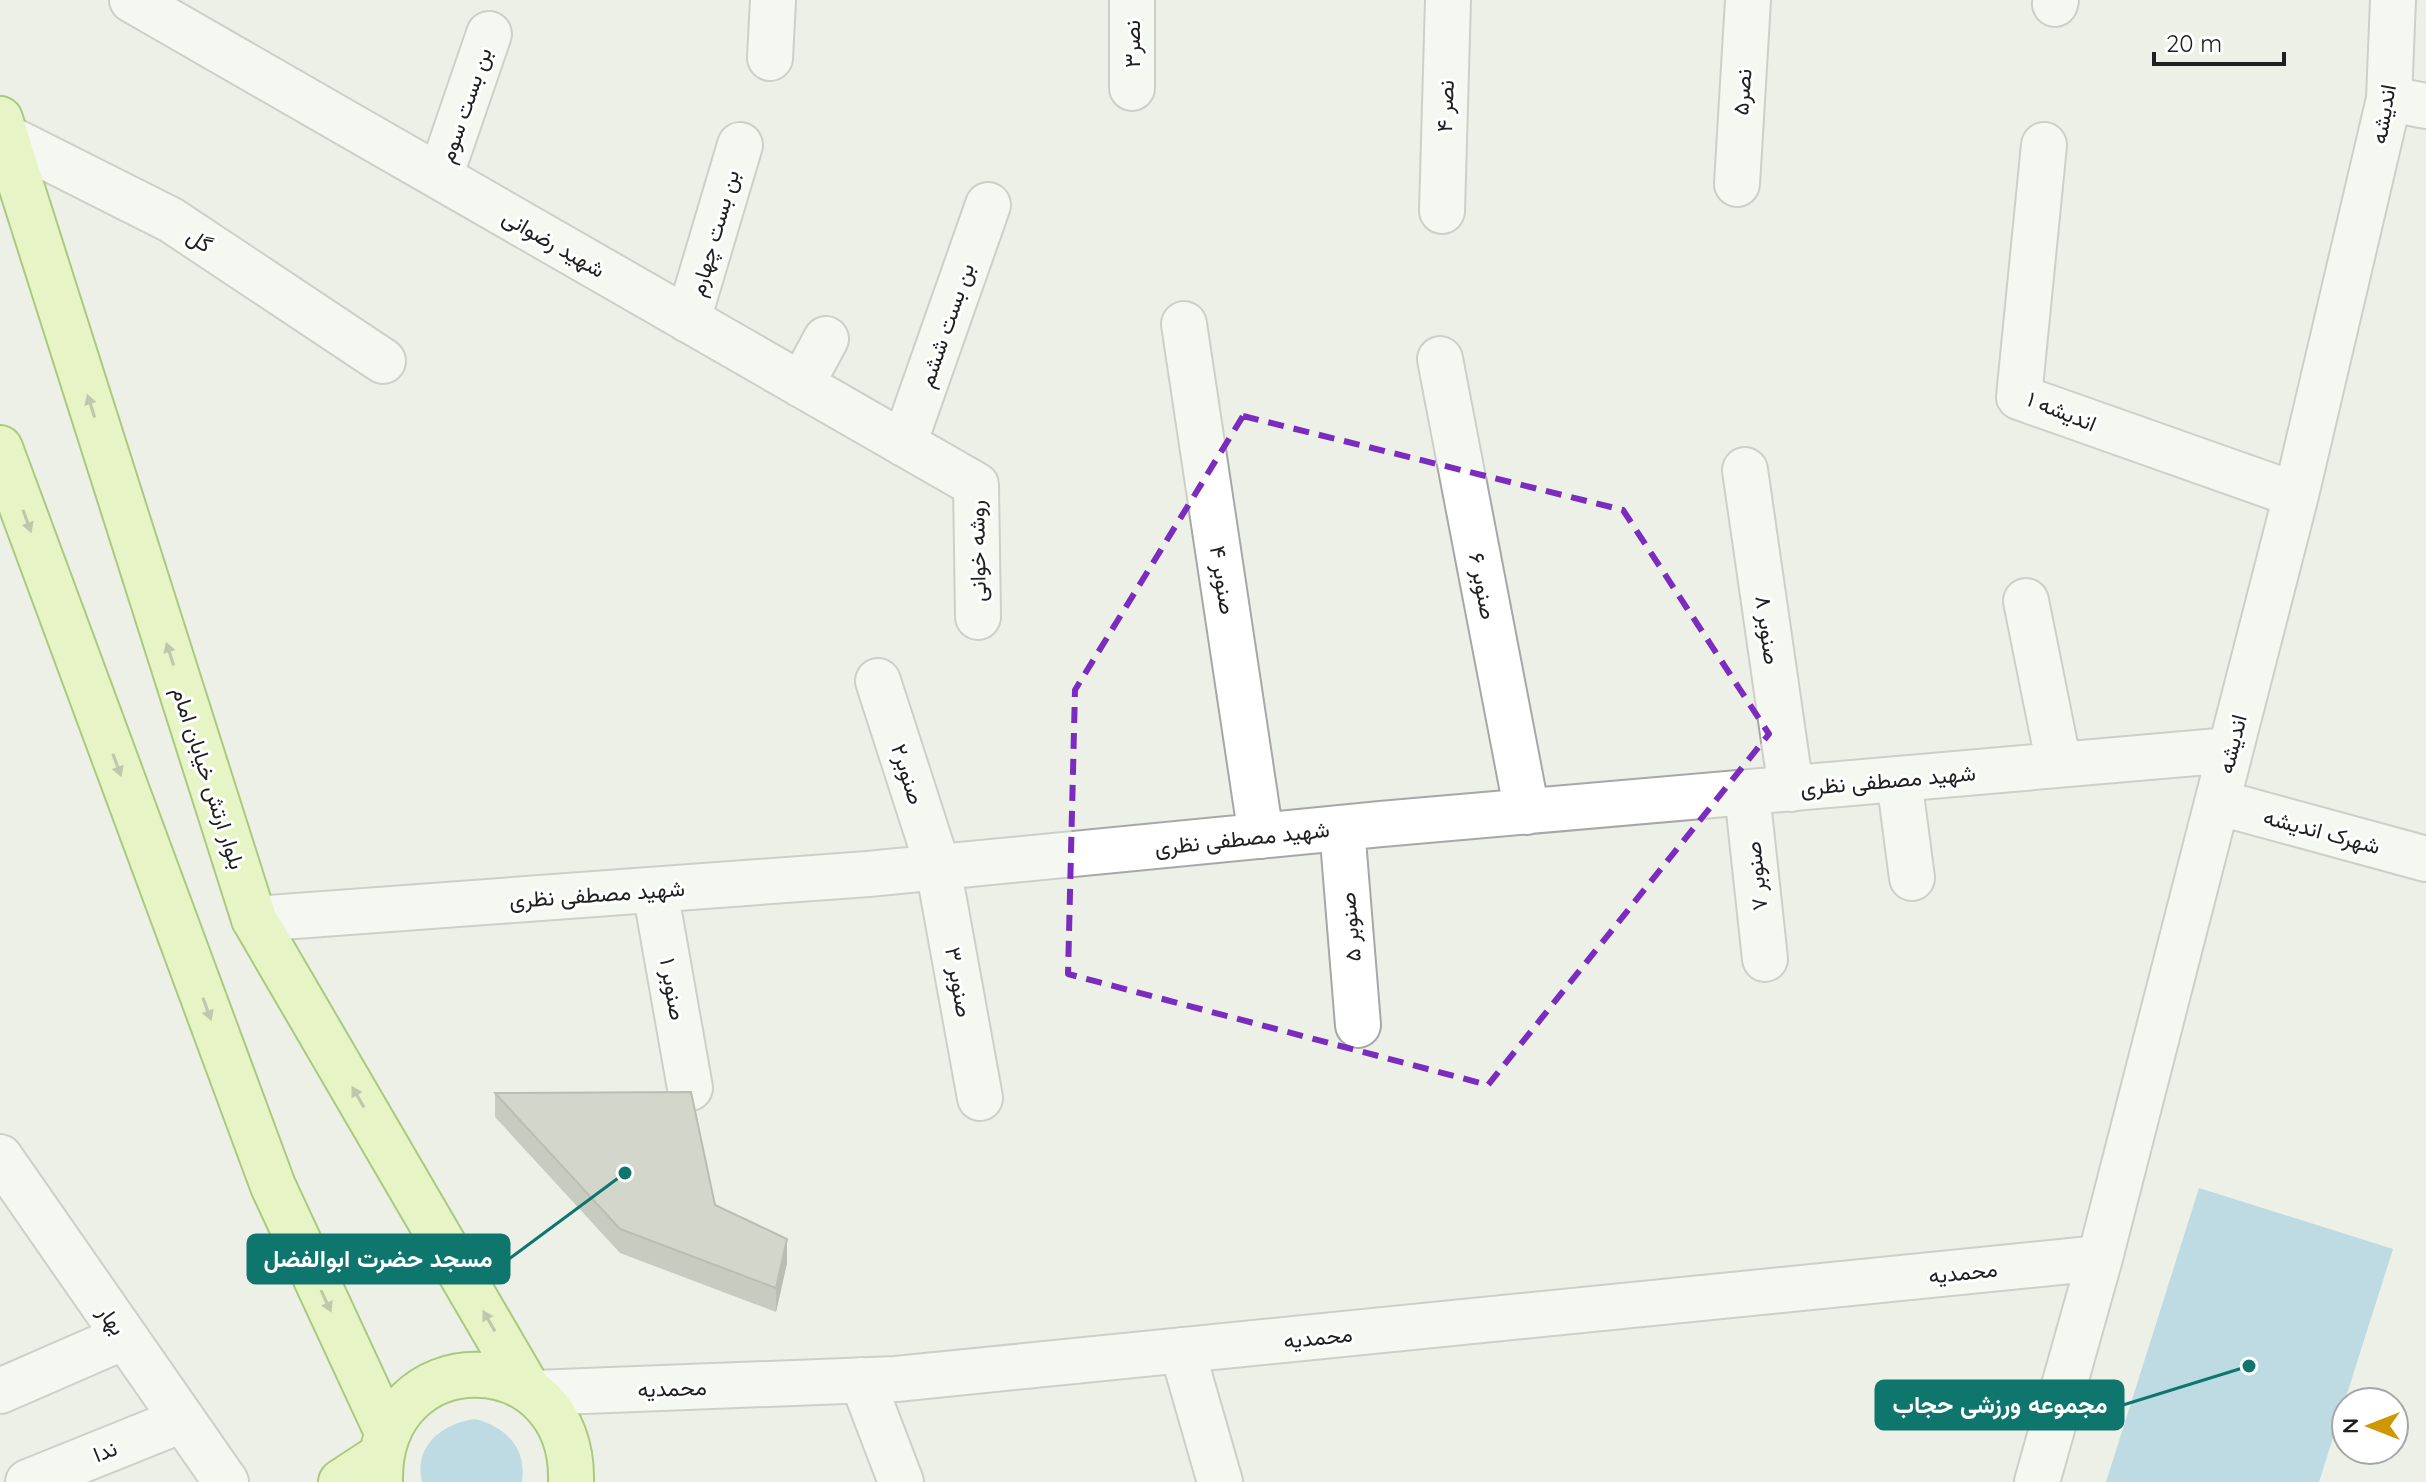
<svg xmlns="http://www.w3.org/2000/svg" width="2426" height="1482" font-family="Quicksand,Vazirmatn,sans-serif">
<rect width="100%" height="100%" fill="#ecf0e6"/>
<path fill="#86bfde" d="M2199 1188 2393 1249 2319 1482H2106Z
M475 1419C506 1427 527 1448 522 1482H422C413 1446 443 1423 475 1419Z"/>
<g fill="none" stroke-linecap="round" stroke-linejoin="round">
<defs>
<path id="minor" d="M132 0 976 485 978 617
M2055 4 2056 0
M770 58 773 0
M1132 88V0
M2389 99 2426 106
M6 137 171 220 383 361
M2044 145 2019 397 2296 495
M440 177 489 34
M1737 184 1748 0
M1442 211 1448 0
M688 320 740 145
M1184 324 1261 836
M1440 359 1527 812
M801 385 826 339
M904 444 988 205
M1745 470 1791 789
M2026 601 2059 765
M878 681 938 867 980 1098
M1899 779 1912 878
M1747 793 1765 959
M2217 802 2426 859
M1342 828 1358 1025
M655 890 690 1088
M254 919 868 874 1381 824 2230 750
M0 1157 226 1482
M1182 1350 1220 1482
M862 1380 901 1482
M0 1391 124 1337
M534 1393 896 1379 2100 1258
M28 1482 182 1420
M2037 1482 2100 1258 2296 495 2389 99 2393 0"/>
<path id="major" d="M0 119 254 919 528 1389
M0 448 273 1186 387 1432
M341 1482 379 1457
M380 1482C377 1338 575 1340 571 1482"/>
</defs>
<use href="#minor" stroke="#a7a7a7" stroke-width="48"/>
<use href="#major" stroke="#5c9a02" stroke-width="48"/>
<use href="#minor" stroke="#fff" stroke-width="44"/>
<use href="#major" stroke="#dffba1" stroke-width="44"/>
</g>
<path fill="#9b9d91" d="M495 1093 787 1263 776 1312 620 1253 495 1117Z"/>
<path fill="#7e7f76" d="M787 1239V1263L776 1312V1288Z"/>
<path fill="#b4b6a9" stroke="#7e7f76" stroke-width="2" d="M691 1092 715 1205 787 1239 776 1288 620 1229 495 1093Z"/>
<defs><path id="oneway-solid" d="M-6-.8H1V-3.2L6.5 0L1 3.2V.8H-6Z" transform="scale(2)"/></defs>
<g fill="#899867">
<use href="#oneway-solid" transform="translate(91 406) rotate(-108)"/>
<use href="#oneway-solid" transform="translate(27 521) rotate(70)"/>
<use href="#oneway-solid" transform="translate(170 654) rotate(-108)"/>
<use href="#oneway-solid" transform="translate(117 765) rotate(70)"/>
<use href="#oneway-solid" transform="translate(207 1009) rotate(70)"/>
<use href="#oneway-solid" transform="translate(358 1097) rotate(-120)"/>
<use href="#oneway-solid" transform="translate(326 1301) rotate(65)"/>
<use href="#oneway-solid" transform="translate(489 1321) rotate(-120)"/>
</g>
<path d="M0 0H2426V1482H0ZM1243 416 1623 510 1769 734 1488 1085 1068 974 1075 690Z" fill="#ecf0e6" fill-opacity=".55" fill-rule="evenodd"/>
<path fill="none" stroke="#7b2cbf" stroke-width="6" stroke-dasharray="16 10" stroke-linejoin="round" d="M1243 416 1623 510 1769 734 1488 1085 1068 974 1075 690Z"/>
<g text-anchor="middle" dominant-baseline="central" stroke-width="6" stroke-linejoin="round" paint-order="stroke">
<g font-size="22" fill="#202020" stroke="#fff">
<text transform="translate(1132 44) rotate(-90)">نصر۳</text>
<text transform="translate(1742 92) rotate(-86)">نصر۵</text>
<text transform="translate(465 105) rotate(-71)">بن بست سوم</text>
<text transform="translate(1445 106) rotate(-88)">نصر ۴</text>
<text transform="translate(2383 114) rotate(-80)">اندیشه</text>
<text transform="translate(714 233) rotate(-74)">بن بست چهارم</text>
<text transform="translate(200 240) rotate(34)">گل</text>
<text transform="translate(554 243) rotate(30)">شهید رضوانی</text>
<text transform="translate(946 325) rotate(-71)">بن بست ششم</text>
<text transform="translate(2062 411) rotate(22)">اندیشه ۱</text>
<text transform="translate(977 551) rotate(-91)">روشه خوانی</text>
<text transform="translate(1223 580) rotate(81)">صنوبر ۴</text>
<text transform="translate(1483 586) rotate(79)">صنوبر ۶</text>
<text transform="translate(1768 630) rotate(82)">صنوبر ۸</text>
<text transform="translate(2232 744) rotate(-76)">اندیشه</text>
<text transform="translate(908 774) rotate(72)">صنوبر۲</text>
<text transform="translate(209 778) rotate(72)">بلوار ارتش خیابان امام</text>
<text transform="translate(1888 780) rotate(-5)">شهید مصطفی نظری</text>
<text transform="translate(2322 831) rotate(15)">شهرک اندیشه</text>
<text transform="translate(1242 838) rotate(-6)">شهید مصطفی نظری</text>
<text transform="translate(1756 876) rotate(-96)">صنوبر ۷</text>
<text transform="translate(597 894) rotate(-4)">شهید مصطفی نظری</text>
<text transform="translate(1350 927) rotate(-95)">صنوبر ۵</text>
<text transform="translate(959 982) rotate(80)">صنوبر ۳</text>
<text transform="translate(673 989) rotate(80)">صنوبر ۱</text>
<text transform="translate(1963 1272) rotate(-6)">محمدیه</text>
<text transform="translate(112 1320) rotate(55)">بهار</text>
<text transform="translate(1318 1337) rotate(-6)">محمدیه</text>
<text transform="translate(672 1388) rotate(-2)">محمدیه</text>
<text transform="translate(105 1451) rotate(-22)">ندا</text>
</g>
</g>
<path fill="none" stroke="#0f766e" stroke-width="3" d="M625 1173L509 1259M2249 1366L2123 1405"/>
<g fill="#0f766e" stroke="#fff" stroke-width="3">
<circle cx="625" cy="1173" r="8"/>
<circle cx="2249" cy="1366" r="8"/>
</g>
<g fill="#0f766e" stroke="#0f766e" stroke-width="3">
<rect x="248" y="1235" width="261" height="48" rx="8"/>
<rect x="1876" y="1381" width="247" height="48" rx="8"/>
</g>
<g font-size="24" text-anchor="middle" font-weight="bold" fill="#fff">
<text x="378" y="1267">مسجد حضرت ابوالفضل</text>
<text x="2000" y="1413">مجموعه ورزشی حجاب</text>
</g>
<g transform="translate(2370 1426) rotate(270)"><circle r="38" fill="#ffffff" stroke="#a6a6a6" stroke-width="2"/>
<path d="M0-6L14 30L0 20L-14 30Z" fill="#cd9803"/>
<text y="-12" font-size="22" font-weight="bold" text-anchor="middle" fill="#202020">N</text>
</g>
<path d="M2154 52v12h130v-12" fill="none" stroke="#202020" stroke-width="4"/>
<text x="2166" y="52" font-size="24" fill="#202020" stroke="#ffffff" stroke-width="6" paint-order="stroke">20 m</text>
</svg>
